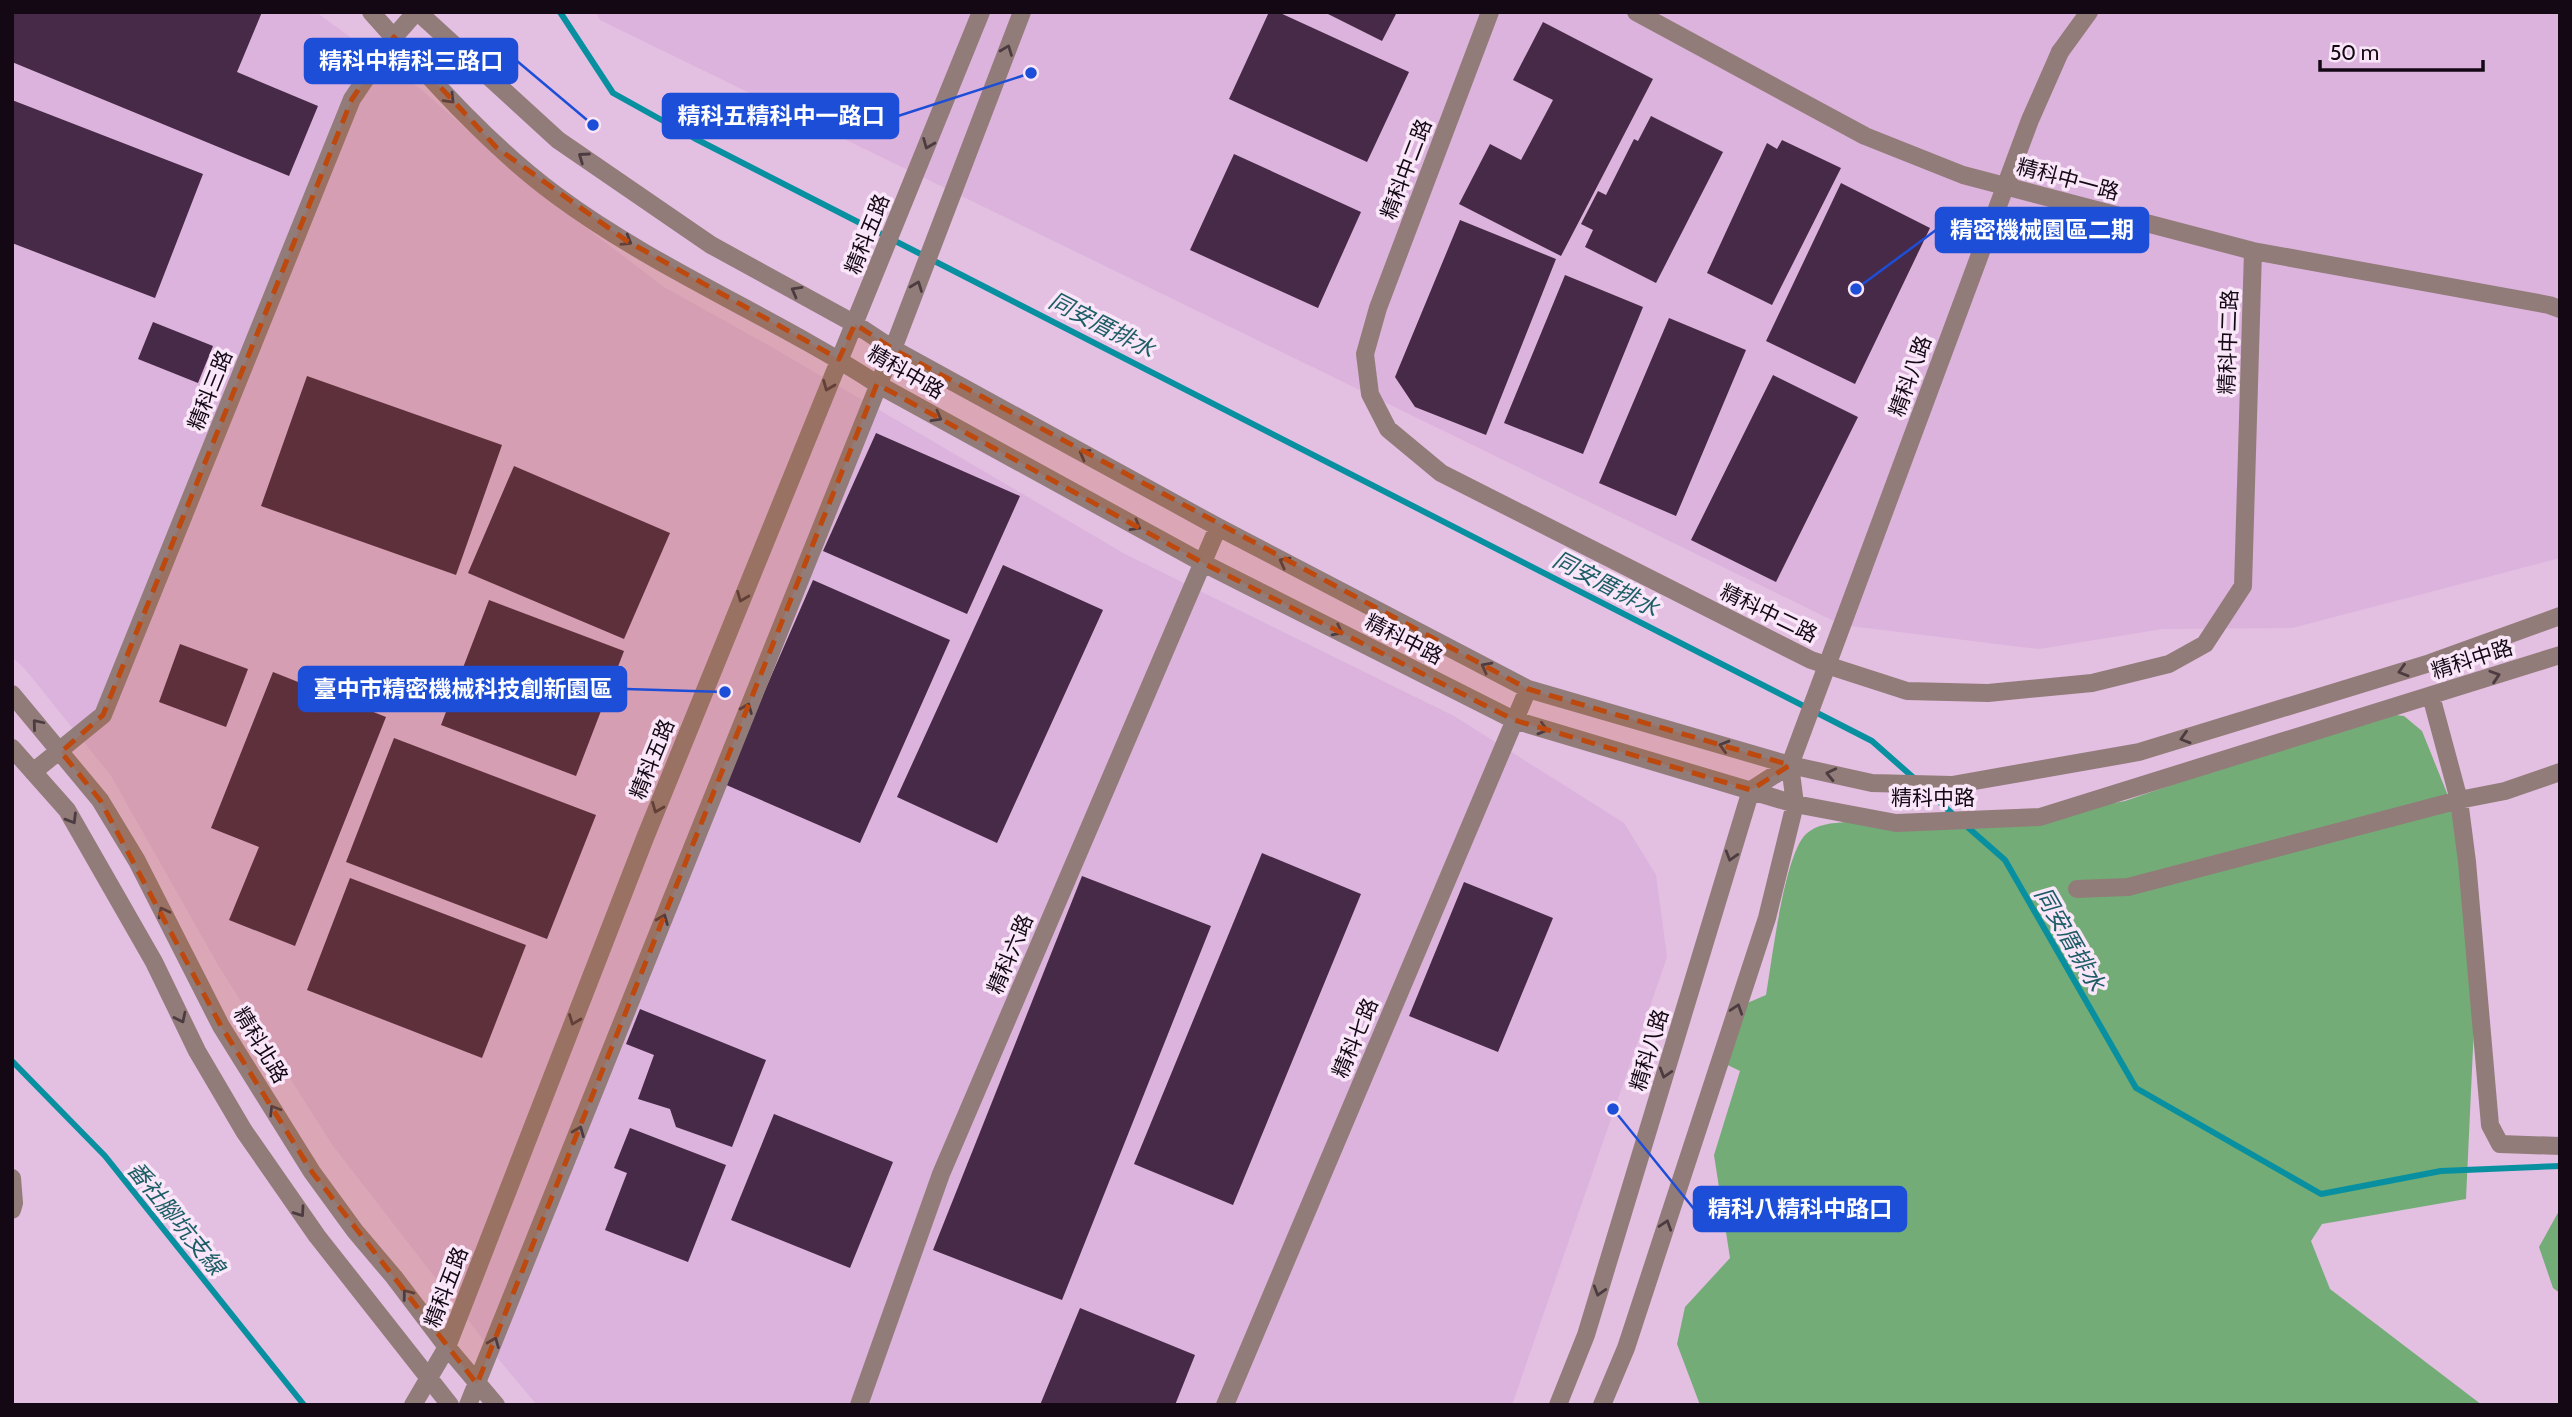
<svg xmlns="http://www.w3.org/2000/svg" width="2572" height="1417" font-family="Cabin,'Noto Sans TC',sans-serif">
<rect width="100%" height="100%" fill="#e3bfe2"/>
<path fill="#dcb3dc" d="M12 12H316L423 91 526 182 664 287 770 346 1125 554 1454 716 1624 823 1656 875 1667 957 1512 1405H537L495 1355 333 1146 218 965 111 776 25 669 12 657Z
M596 12H2560V558L2292 628 2162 629 2039 649 1842 625 600 20Z"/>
<path fill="#74ac78" d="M2379 713 2404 716 2422 731 2457 818 2475 1005 2466 1199 2322 1224 2311 1241 2330 1289 2482 1405H1700L1677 1344 1685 1307 1730 1258 1714 1155 1740 1071 1713 1058 1731 1010 1766 995C1772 961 1784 855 1806 834 1817 824 1832 823 1846 822L2075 810 2125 801Z
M2560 1209V1293L2553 1288 2539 1247Z"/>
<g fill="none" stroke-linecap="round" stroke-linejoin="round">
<path stroke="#0890a0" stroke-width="6" d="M560 12 613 93 694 138 1872 741 1915 779
M1925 789 1956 817
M1964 824 2005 860 2136 1088 2321 1194 2441 1171 2560 1166
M12 1061 105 1156 304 1405"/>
</g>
<path fill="#472a47" d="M12 12H262L237 72 318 106 289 176 12 62Z
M1269 12H1278L1409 72 1367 162 1229 99Z
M1324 12H1397L1382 41Z
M1543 22 1653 79 1561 256 1459 204 1490 144 1521 160 1553 100 1513 80Z
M12 100 203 174 155 298 12 243Z
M1651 116 1723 152 1656 283 1585 247 1593 230 1581 224 1598 191 1606 195 1634 139 1638 141Z
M1782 140 1841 168 1772 305 1707 273 1767 143 1777 149Z
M1234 154 1361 212 1318 308 1190 250Z
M1841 183 1930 228 1855 384 1766 341Z
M1460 220 1556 259 1486 435 1415 407 1395 377Z
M1565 275 1643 307 1583 454 1504 423Z
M1669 318 1746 350 1676 516 1599 483Z
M153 322 213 346 198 383 138 359Z
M1773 375 1858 417 1776 582 1691 540Z
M307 376 502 445 456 575 261 506Z
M876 433 1020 496 967 614 823 551Z
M514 466 670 533 624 639 468 573Z
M1003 565 1103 610 997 843 897 797Z
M813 580 950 640 860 843 724 784Z
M489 600 624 651 576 776 441 725Z
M180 644 248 669 226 727 159 702Z
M273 672 386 717 295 946 229 920 259 847 211 828Z
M394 738 596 815 547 939 346 862Z
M1262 853 1361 894 1233 1205 1134 1164Z
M1082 876 1211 926 1062 1300 933 1250Z
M350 878 526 945 482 1058 307 990Z
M1464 882 1553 918 1498 1052 1409 1016Z
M640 1009 766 1060 732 1147 676 1127 670 1109 638 1099 654 1055 626 1044Z
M774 1114 893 1162 850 1268 731 1220Z
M630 1128 726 1165 688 1262 605 1230 627 1173 614 1168Z
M1080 1308 1195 1355 1175 1405H1040Z"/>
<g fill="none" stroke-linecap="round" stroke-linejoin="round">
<path stroke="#927c79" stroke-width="18" d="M371 12C429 77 486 143 556 195 654 268 774 317 877 384L1203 563 1514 720 1795 804 1896 823 2040 817 2560 655
M418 12 558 140 711 245 855 324 893 349 1218 527 1528 689 1790 765 1872 783 1952 785 2139 752 2430 663 2560 616
M1490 12 1378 308 1365 354 1370 394 1388 429 1441 473 1811 660 1907 691 1988 693 2092 683 2169 664 2205 644 2243 586 2253 251
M1636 12 1865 136 1963 175 2253 251 2549 305 2560 309
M2060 52 2089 12
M12 694 100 800 137 861 221 1026 312 1172 355 1231 394 1277 447 1347 496 1405
M2431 696 2459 800 2467 862 2490 1125 2500 1144 2560 1146
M12 748 67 810 154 962 197 1051 244 1131 317 1236 450 1405
M33 772 103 715 352 99 394 37 416 12
M2077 889 2128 887 2459 800 2505 791 2560 772
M12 1178 14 1203 12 1210
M413 1405 447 1347 645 838 981 12
M468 1405 893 349 1022 12
M859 1405 941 1174 1218 527
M1225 1405 1528 689
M1558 1405 1586 1335 1751 790 1790 765
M1602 1405 1626 1348 1767 918 1795 804 1790 765"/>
<path stroke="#927c79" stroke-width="18" d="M1790 765 2030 120 2060 52"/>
</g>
<defs><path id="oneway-chevron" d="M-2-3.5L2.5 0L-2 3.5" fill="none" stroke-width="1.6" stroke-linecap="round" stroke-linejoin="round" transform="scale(1.75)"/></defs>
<g stroke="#4c3c41">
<use href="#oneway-chevron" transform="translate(1007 50) rotate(-69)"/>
<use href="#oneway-chevron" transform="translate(450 99) rotate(46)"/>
<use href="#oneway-chevron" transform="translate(928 144) rotate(112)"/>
<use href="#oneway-chevron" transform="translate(583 157) rotate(-145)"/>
<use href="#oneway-chevron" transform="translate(627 241) rotate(31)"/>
<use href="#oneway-chevron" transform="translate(917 286) rotate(-69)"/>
<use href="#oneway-chevron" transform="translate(796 291) rotate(-151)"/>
<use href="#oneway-chevron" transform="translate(828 386) rotate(112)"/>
<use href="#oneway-chevron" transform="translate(937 417) rotate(29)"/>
<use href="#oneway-chevron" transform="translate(1084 454) rotate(-151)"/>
<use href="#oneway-chevron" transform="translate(1136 526) rotate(29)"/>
<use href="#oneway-chevron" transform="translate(1284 562) rotate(-152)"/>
<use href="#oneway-chevron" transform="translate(742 597) rotate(112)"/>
<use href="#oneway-chevron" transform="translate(1338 631) rotate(27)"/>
<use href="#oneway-chevron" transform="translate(1486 667) rotate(-152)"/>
<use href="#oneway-chevron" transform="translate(2403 671) rotate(163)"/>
<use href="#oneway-chevron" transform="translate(2495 676) rotate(-18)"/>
<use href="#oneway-chevron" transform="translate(747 708) rotate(-68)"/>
<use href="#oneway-chevron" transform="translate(37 724) rotate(-130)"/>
<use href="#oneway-chevron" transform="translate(1543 729) rotate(16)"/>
<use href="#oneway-chevron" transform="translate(2185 738) rotate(163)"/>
<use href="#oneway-chevron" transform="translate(1724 746) rotate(-164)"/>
<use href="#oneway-chevron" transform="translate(1831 774) rotate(-167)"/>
<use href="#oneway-chevron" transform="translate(657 808) rotate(112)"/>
<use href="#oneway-chevron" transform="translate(72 819) rotate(59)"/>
<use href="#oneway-chevron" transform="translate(1731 856) rotate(107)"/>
<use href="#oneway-chevron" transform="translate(163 912) rotate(-117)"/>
<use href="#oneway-chevron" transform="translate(663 919) rotate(-68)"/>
<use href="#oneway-chevron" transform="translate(1737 1009) rotate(-72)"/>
<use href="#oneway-chevron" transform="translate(181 1018) rotate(64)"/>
<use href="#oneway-chevron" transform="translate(574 1020) rotate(111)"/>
<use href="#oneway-chevron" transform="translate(1665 1073) rotate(107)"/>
<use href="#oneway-chevron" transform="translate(274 1110) rotate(-122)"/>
<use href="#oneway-chevron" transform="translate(579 1131) rotate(-68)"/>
<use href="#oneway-chevron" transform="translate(300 1212) rotate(55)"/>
<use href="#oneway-chevron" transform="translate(1666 1225) rotate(-72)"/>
<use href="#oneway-chevron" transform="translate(1599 1291) rotate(107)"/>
<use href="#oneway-chevron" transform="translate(407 1294) rotate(-127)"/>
<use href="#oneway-chevron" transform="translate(494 1342) rotate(-68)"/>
</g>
<path fill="#bd490e" fill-opacity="0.2" stroke="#bd490e" stroke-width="5" stroke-dasharray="14 9" stroke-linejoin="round" d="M394 37 497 148 627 241 839 359 855 324 893 349 1528 689 1790 765 1751 790 1514 720 1203 563 877 384 477 1384 312 1172 221 1026 100 800 61 752 103 715 352 99Z"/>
<g text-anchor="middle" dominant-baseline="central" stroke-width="7" stroke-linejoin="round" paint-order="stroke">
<g font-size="21" fill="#130814" stroke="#f9e6f8">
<text transform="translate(1406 169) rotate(-69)">精科中二路</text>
<text transform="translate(2068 179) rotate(15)">精科中一路</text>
<text transform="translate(867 234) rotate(-68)">精科五路</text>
<text transform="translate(2228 342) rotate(-88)">精科中二路</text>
<text transform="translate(906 372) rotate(30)">精科中路</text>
<text transform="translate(1910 376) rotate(-70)">精科八路</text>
<text transform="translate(210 390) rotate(-68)">精科三路</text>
<text transform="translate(1769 613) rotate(26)">精科中二路</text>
<text transform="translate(1404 639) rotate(27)">精科中路</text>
<text transform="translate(2472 659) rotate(-18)">精科中路</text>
<text transform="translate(652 759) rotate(-68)">精科五路</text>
<text x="1933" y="797">精科中路</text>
<text transform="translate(1010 954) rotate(-67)">精科六路</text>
<text transform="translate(1355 1038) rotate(-67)">精科七路</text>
<text transform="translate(261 1045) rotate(59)">精科北路</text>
<text transform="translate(1649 1050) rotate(-73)">精科八路</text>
<text transform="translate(446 1287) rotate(-69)">精科五路</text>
</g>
<g font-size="23" font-style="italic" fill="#1d5d65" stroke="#f9e6f8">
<text transform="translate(1102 325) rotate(27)">同安厝排水</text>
<text transform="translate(1606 584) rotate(27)">同安厝排水</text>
<text transform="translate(2070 939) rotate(60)">同安厝排水</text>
<text transform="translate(176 1218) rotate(51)">番社腳坑支線</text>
</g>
</g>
<path fill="none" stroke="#1d4ed8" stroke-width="2.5" d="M593 125L517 61M1031 73L898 116M1856 289L1936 230M725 692L626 689M1613 1109L1694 1209"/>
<g fill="#1d4ed8" stroke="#f9e6f8" stroke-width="2.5">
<circle cx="593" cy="125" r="7"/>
<circle cx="1031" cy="73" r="7"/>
<circle cx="1856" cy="289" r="7"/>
<circle cx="725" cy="692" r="7"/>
<circle cx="1613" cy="1109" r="7"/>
</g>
<g fill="#1d4ed8" stroke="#1d4ed8" stroke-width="2.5">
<rect x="305" y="39" width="212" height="44" rx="7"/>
<rect x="663" y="94" width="235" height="44" rx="7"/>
<rect x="1936" y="208" width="212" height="44" rx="7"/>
<rect x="299" y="667" width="327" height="44" rx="7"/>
<rect x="1694" y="1187" width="212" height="44" rx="7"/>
</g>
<g font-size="23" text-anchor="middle" font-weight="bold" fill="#fff">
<text x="411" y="69">精科中精科三路口</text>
<text x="781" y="124">精科五精科中一路口</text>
<text x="2042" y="238">精密機械園區二期</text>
<text x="463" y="697">臺中市精密機械科技創新園區</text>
<text x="1800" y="1217">精科八精科中路口</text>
</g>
<rect width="2572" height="1417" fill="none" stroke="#130814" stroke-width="28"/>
<path d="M2320 60v10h163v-10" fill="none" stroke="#130814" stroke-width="3.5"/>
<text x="2330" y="60" font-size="21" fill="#130814" stroke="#f9e6f8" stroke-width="5" paint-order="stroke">50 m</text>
</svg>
